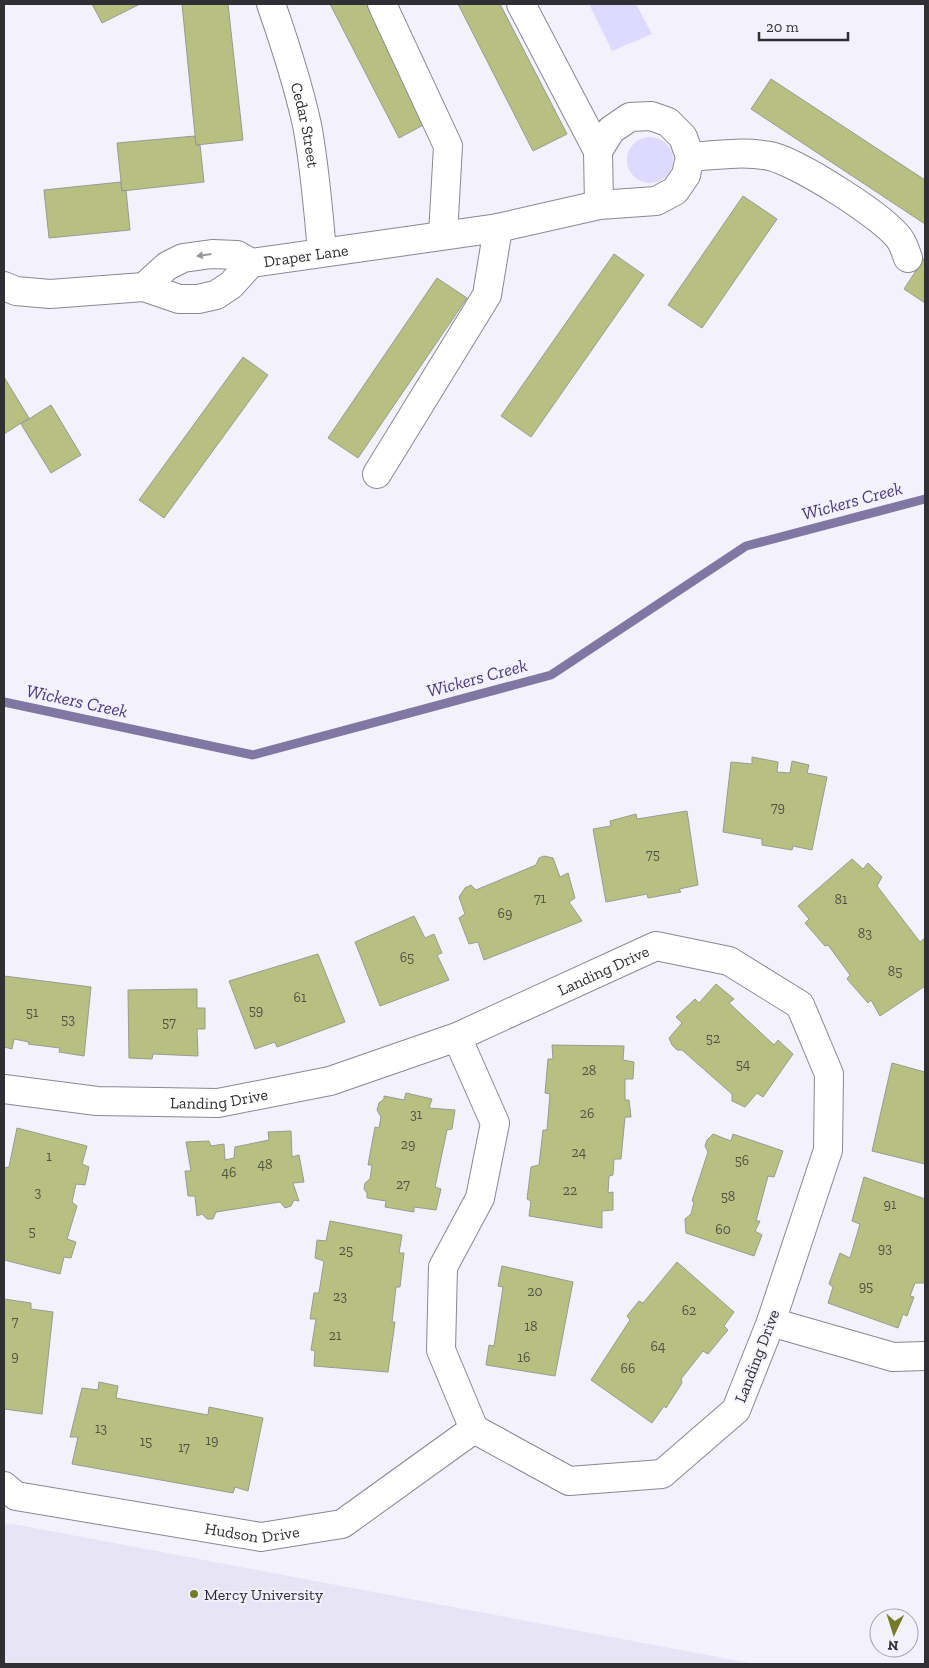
<svg xmlns="http://www.w3.org/2000/svg" width="929" height="1668" font-family="'Zilla Slab',serif">
<rect width="100%" height="100%" fill="#f3f1fc"/>
<path fill="#e7e4f6" d="M4 1523 13 1524 755 1664H4Z"/>
<path fill="#ded9fe" d="M589 4H636L652 34 612 51Z
M627 160a23 23 0 1 1 46 0a23 23 0 1 1-46 0Z"/>
<g fill="none" stroke-linecap="round" stroke-linejoin="round">
<path stroke="#8078a3" stroke-width="9" d="M4 702 253 755 551 675 746 546 925 499"/>
</g>
<path fill="#b8c081" stroke="#999b91" d="M92 4H140L102 23Z
M182 4H228L243 140 196 145Z
M330 4H369L429 122 399 138Z
M458 4H500L567 134 533 151Z
M771 79 925 180V224L751 109Z
M195 136 196 145H200L204 182 122 191 117 143Z
M121 182 122 191 126 190 130 230 49 238 44 190Z
M743 196 777 219 702 328 668 305Z
M614 254 644 275 531 437 501 416Z
M925 257V303L904 289Z
M437 278 467 298 358 458 328 438Z
M243 357 268 375 164 518 139 500Z
M4 377 29 418 4 434Z
M51 405 81 455 51 473 21 424Z
M752 757 778 762 777 772 790 773 792 761 809 765 807 773 827 777 812 850 793 846 792 850 762 845V839L723 832 731 762 752 764Z
M687 811 698 885 679 889 681 892 648 898 647 894 606 902 593 829 611 826 610 821 636 814 637 819Z
M544 856 553 858 560 877 568 873 575 898 569 902 582 921 484 960 478 942 469 944 459 918 465 914 459 897 465 888 471 885 476 890 536 865 539 858Z
M852 859 863 869 868 863 882 877 877 886 920 942 925 938V986L880 1016 871 1000 868 1003 847 979 850 975 828 945 825 946 805 923 809 919 798 906Z
M414 916 425 938 434 934 442 953 437 955 449 980 380 1006 355 942Z
M318 954 345 1022 277 1047 275 1042 255 1049 229 981Z
M4 976 91 987 84 1056 59 1052 60 1048 28 1044 29 1042 14 1039 12 1049 4 1047Z
M716 984 734 999 729 1003 774 1045 778 1040 793 1054 763 1097 757 1093 745 1107 732 1101V1094L682 1050H677L672 1045 669 1038 682 1023 676 1017 695 999 699 1003Z
M197 989V1008H205V1029H197L198 1056 153 1054 152 1059 129 1058 128 990Z
M552 1045 624 1046 623 1060 634 1062 633 1079H625V1100H629L631 1117H625L621 1159H614L613 1175 609 1176 608 1193 613 1192V1210L602 1211V1228L529 1216 531 1201 527 1199 531 1167 539 1165 543 1130H547L550 1094 545 1093 548 1059H553Z
M892 1063 925 1072V1164L872 1151Z
M406 1093 432 1099 429 1108 455 1110 452 1129 447 1130 435 1187 441 1189 436 1210 414 1207V1212L385 1207 386 1201 367 1198V1193L364 1189 365 1183 370 1179 372 1165H368L375 1127 379 1128 381 1117 377 1110 379 1103 384 1099V1096L404 1100Z
M17 1128 87 1146 82 1164 89 1167 85 1185 76 1184 72 1202 77 1206 67 1239 76 1242 71 1258 64 1257 60 1274 4 1260V1168L9 1167Z
M291 1131 292 1157 299 1155 304 1182 293 1183 299 1201 294 1200 291 1206 285 1208 280 1202 216 1212 213 1219H207L202 1214 197 1216 195 1196H188L185 1171H191L186 1142 209 1141 211 1146 224 1144 225 1160 234 1158 235 1147 269 1140 268 1132Z
M713 1134 731 1141 733 1134 783 1151 774 1177 768 1176 756 1221H760L755 1231 762 1235 754 1256 686 1233 685 1219 691 1214 694 1202 692 1201 708 1152 705 1146 707 1140Z
M864 1177 925 1199V1277L924 1283H915L910 1296 914 1297 907 1316 903 1314 898 1328 828 1303 833 1287 829 1284 840 1253 850 1258 860 1224 852 1221Z
M330 1221 402 1235 399 1253H404L400 1287H396L392 1322H395L388 1372 314 1366 315 1351 311 1350 316 1319H310L314 1293H319L324 1261 315 1258 317 1240 326 1241Z
M677 1262 734 1312 724 1326 728 1330 708 1354 703 1351 681 1379 682 1383 666 1408 664 1406 652 1423 591 1380 630 1320 627 1316 639 1301 643 1303Z
M502 1266 573 1282 555 1376 486 1365 489 1345 494 1346 503 1287 498 1286Z
M4 1299 31 1303V1309L53 1312 42 1414 4 1409Z
M99 1382 118 1386 116 1398 208 1415 209 1407 263 1418 248 1491 235 1487 233 1493 72 1464 78 1437H70L82 1388 98 1390Z"/>
<g fill="none" stroke-linecap="round" stroke-linejoin="round">
<defs>
<g id="minor">
<path id="s1" d="M271 4C285 44 298 84 307 125 315 167 318 209 322 251"/>
<path d="M382 4 448 146 443 235"/>
<path d="M521 4 598 151"/>
<path d="M690 157C716 155 744 151 770 156 797 162 887 218 901 241 904 246 906 253 908 258"/>
<path id="s2" d="M4 286 16 291 50 294 144 287 179 299H198L216 295 231 285 251 263 498 228 599 205 656 201 675 191 686 175 690 157 683 137 668 122 651 116 630 117 611 130 598 151 599 205"/>
<path d="M144 287 167 266 183 258 212 254 237 255 251 263"/>
<path d="M377 474 487 295 498 228"/>
<path id="s3" d="M4 1089 97 1101 218 1103 330 1081 457 1037 656 946 729 961 800 1005 829 1074 828 1150 771 1322 736 1410 662 1474 569 1481 474 1429 441 1350 443 1267 480 1198 495 1123 457 1037"/>
<path d="M771 1322 893 1357 925 1356"/>
<path id="s4" d="M4 1486 16 1496 261 1537 342 1524 474 1429"/>
</g>
</defs>
<use href="#minor" stroke="#898892" stroke-width="30"/>
<use href="#minor" stroke="#fff" stroke-width="28"/>
</g>
<defs><path id="oneway-solid" d="M-6-.8H1V-3.2L6.5 0L1 3.2V.8H-6Z" transform="scale(1.25)"/></defs>
<use fill="#98979a" href="#oneway-solid" transform="translate(204 255) rotate(172)"/>
<circle fill="#757c27" stroke="#f3f1fc" stroke-width="2" cx="194" cy="1594" r="5"/>
<g text-anchor="middle" dominant-baseline="central" stroke-width="4" stroke-linejoin="round" paint-order="stroke">
<g font-size="14" fill="#525347">
<text x="778" y="807">79</text>
<text x="653" y="854">75</text>
<text x="540" y="898">71</text>
<text x="841" y="899">81</text>
<text x="505" y="913">69</text>
<text x="865" y="933">83</text>
<text x="407" y="957">65</text>
<text x="895" y="971">85</text>
<text x="300" y="997">61</text>
<text x="256" y="1010">59</text>
<text x="32" y="1012">51</text>
<text x="68" y="1019">53</text>
<text x="169" y="1022">57</text>
<text x="713" y="1038">52</text>
<text x="743" y="1064">54</text>
<text x="589" y="1070">28</text>
<text x="587" y="1113">26</text>
<text x="416" y="1114">31</text>
<text x="408" y="1144">29</text>
<text x="579" y="1152">24</text>
<text x="49" y="1156">1</text>
<text x="742" y="1160">56</text>
<text x="265" y="1164">48</text>
<text x="229" y="1172">46</text>
<text x="403" y="1184">27</text>
<text x="570" y="1190">22</text>
<text x="38" y="1192">3</text>
<text x="728" y="1196">58</text>
<text x="890" y="1204">91</text>
<text x="723" y="1229">60</text>
<text x="32" y="1231">5</text>
<text x="885" y="1248">93</text>
<text x="346" y="1250">25</text>
<text x="866" y="1286">95</text>
<text x="535" y="1291">20</text>
<text x="340" y="1296">23</text>
<text x="689" y="1310">62</text>
<text x="15" y="1321">7</text>
<text x="531" y="1326">18</text>
<text x="335" y="1335">21</text>
<text x="658" y="1346">64</text>
<text x="15" y="1356">9</text>
<text x="524" y="1357">16</text>
<text x="628" y="1368">66</text>
<text x="101" y="1428">13</text>
<text x="212" y="1440">19</text>
<text x="146" y="1441">15</text>
<text x="184" y="1447">17</text>
</g>
<g font-size="16" fill="#302f34" stroke="#f3f1fc">
<text stroke="none"><textPath href="#s1" startOffset="126">Cedar Street</textPath></text>
<text stroke="none"><textPath href="#s2" startOffset="319">Draper Lane</textPath></text>
<text stroke="none"><textPath href="#s3" startOffset="624">Landing Drive</textPath></text>
<text stroke="none"><textPath href="#s3" startOffset="216">Landing Drive</textPath></text>
<text transform="translate(757 1356) rotate(-69)">Landing Drive</text>
<text stroke="none"><textPath href="#s4" startOffset="255">Hudson Drive</textPath></text>
</g>
<g font-size="16" fill="#302f34" stroke="#f3f1fc" text-anchor="start">
<text x="204" y="1594">Mercy University</text>
</g>
<g font-size="18" font-style="italic" fill="#4a387e" stroke="#f3f1fc">
<text transform="translate(852 501) rotate(-15)">Wickers Creek</text>
<text transform="translate(477 678) rotate(-15)">Wickers Creek</text>
<text transform="translate(77 701) rotate(12)">Wickers Creek</text>
</g>
</g>
<rect width="929" height="1668" fill="none" stroke="#302f34" stroke-width="10"/>
<g transform="translate(894 1633) rotate(184)"><circle r="24" fill="#f3f1fc" stroke="#a5a3ac"/>
<path d="M0-4L9 19L0 12L-9 19Z" fill="#757c27"/>
<text y="-8" font-size="14" font-weight="bold" text-anchor="middle" fill="#302f34">N</text>
</g>
<path d="M759 32v8h89v-8" fill="none" stroke="#302f34" stroke-width="2.5"/>
<text x="766" y="32" font-size="15" fill="#302f34" stroke="#f3f1fc" stroke-width="4" paint-order="stroke">20 m</text>
</svg>
